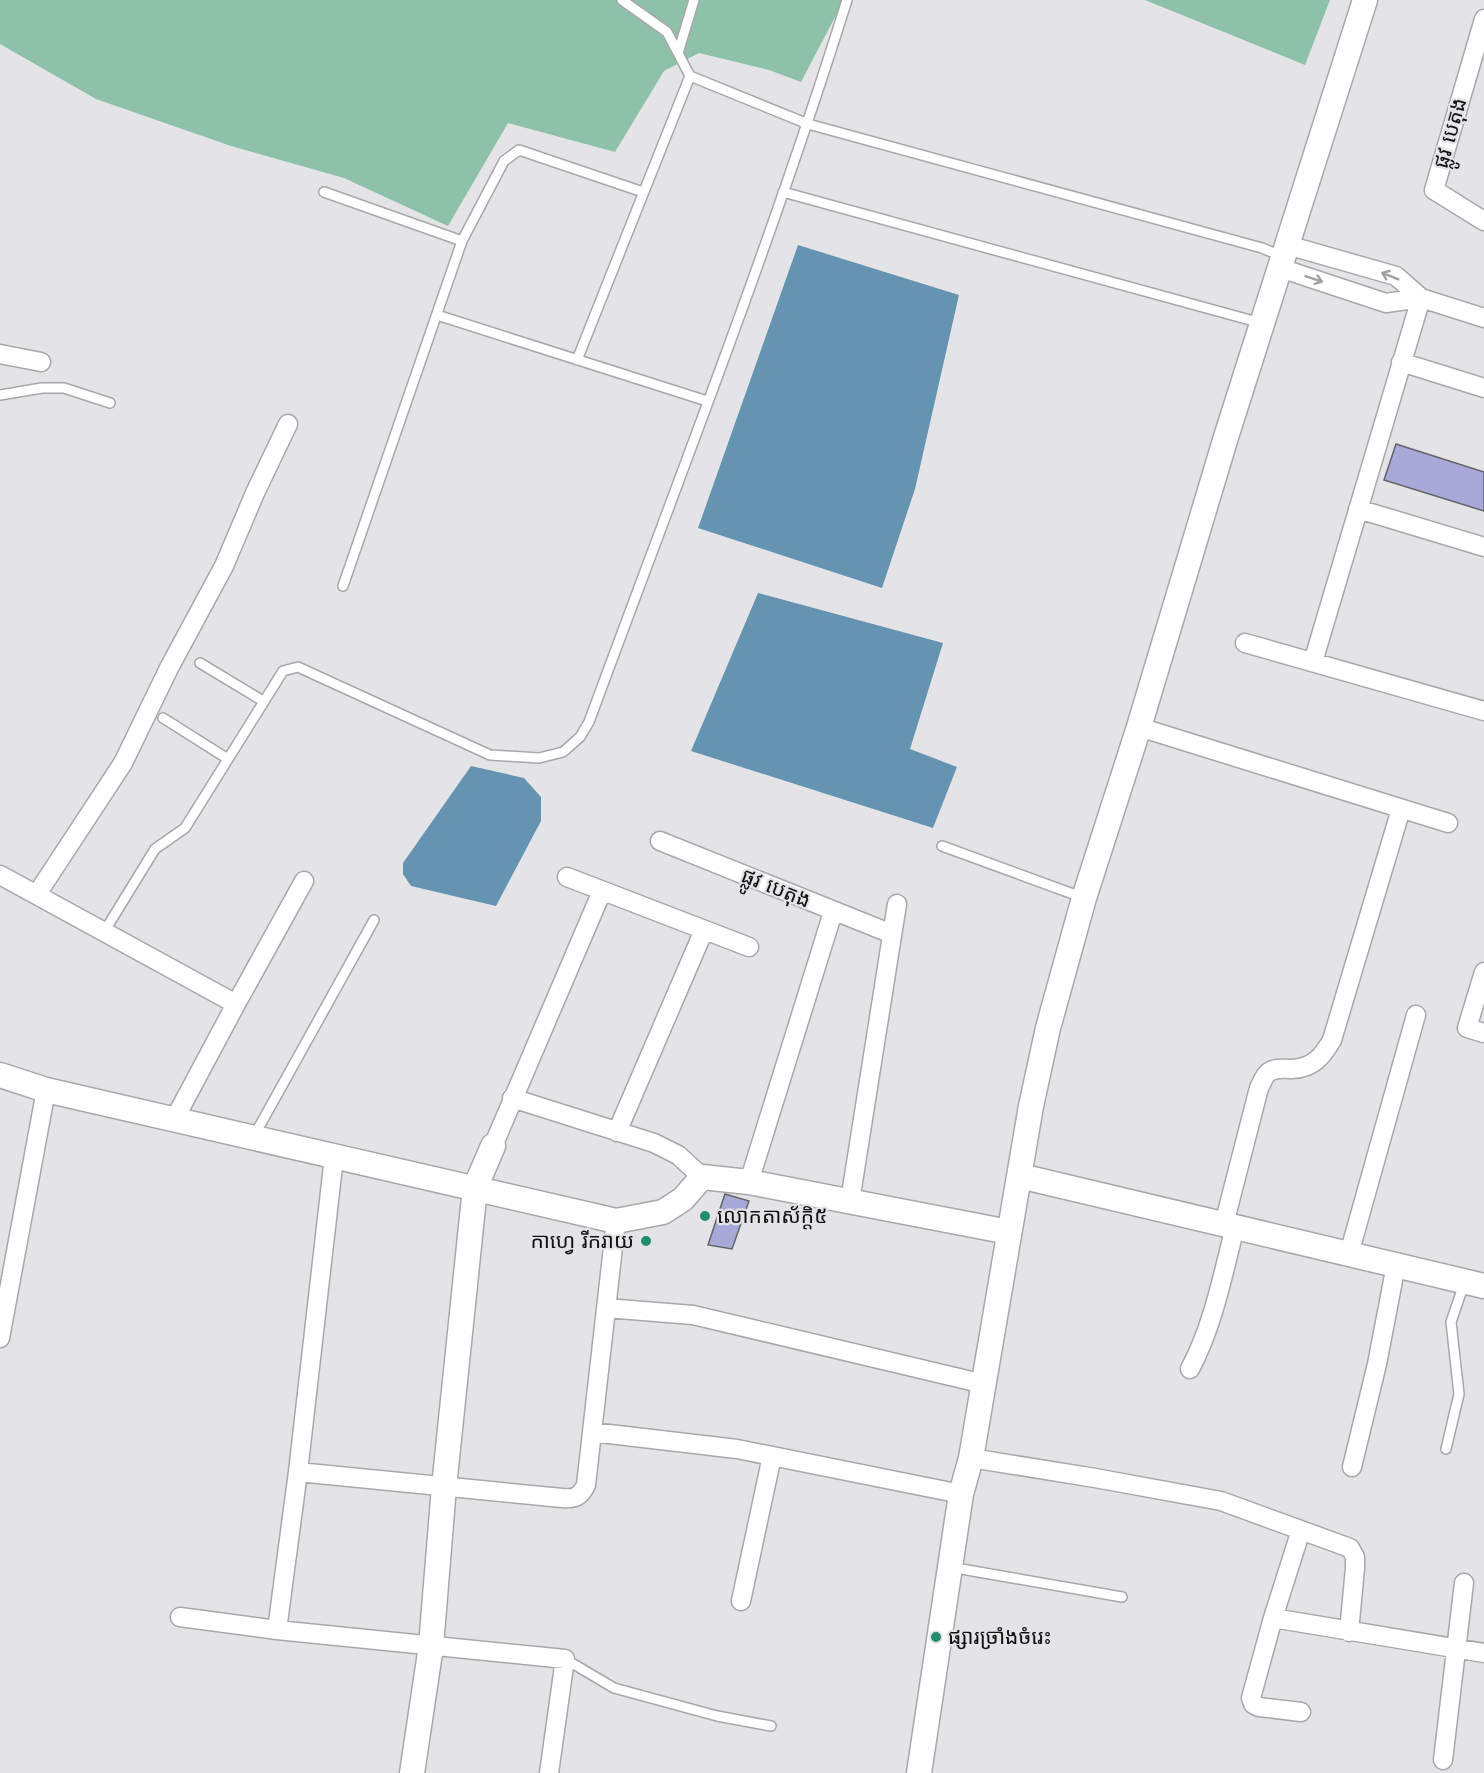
<svg xmlns="http://www.w3.org/2000/svg" width="1484" height="1773" font-family="Jost,'Noto Sans Khmer',sans-serif">
<rect width="100%" height="100%" fill="#e4e4e7"/>
<path fill="#8ec1aa" d="M0 0H844L801 82 769 70 699 53 664 71 615 152 508 123 448 226 344 178 231 146 96 99 0 44Z
M1145 0H1330L1305 65Z"/>
<path fill="#6494b2" d="M798 245 959 295 915 489 882 588 698 528Z
M758 593 943 643 910 749 957 767 933 828 691 751Z
M471 766 524 778 541 797V821L496 906 411 886 403 874V863Z"/>
<path fill="#a8a9d9" stroke="#646467" stroke-width="1.5" d="M1396 444 1484 472V511L1384 480Z
M725 1194 749 1201 732 1249 708 1245Z"/>
<g fill="none" stroke-linecap="round" stroke-linejoin="round">
<defs>
<path id="service" d="M622 0 667 32 690 76 808 124 1262 248 1281 256
M678 53 694 0
M324 192 462 241
M783 192 1261 323
M437 315 707 401
M577 360 690 76
M0 395 42 388H64L110 403
M343 586 462 241 504 161 519 150 643 192
M200 663 263 701
M163 718 228 759
M942 846 1084 898
M104 932 155 849 185 828 283 671 298 667 490 755 539 758 563 752 580 737 589 722C677 483 771 244 847 0
M254 1136 374 920
M1446 1449 1459 1394 1451 1322 1464 1284
M950 1567 1122 1597
M565 1659 614 1688 717 1716 771 1726"/>
<path id="minor" d="M1484 19 1434 190 1484 221
M1287 245 1396 276 1421 298 1484 318
M1280 268 1386 303 1421 298
M0 354 41 362
M1401 362 1484 388
M1358 509 1484 547
M1245 643 1484 711
M1313 662 1421 298
M1139 727 1448 823
M660 841 892 934
M0 875 236 1004 174 1120
M567 877 749 947
M37 894 123 763 169 668 224 566 255 493 288 424
M1484 972 1467 1028 1484 1033
M236 1004 304 881
M512 1098 654 1143 678 1155 702 1177
M617 1132 704 930
M493 1146 602 891
M749 1182 833 912
M850 1201 897 904
M1224 1224 1259 1088C1262 1083 1264 1075 1269 1072 1277 1067 1283 1069 1292 1069 1313 1068 1322 1057 1332 1040L1401 809
M1349 1254 1416 1015
M606 1308 693 1315 984 1384
M0 1338 46 1090
M1190 1369C1213 1326 1223 1274 1235 1227
M592 1432 737 1449 961 1494
M971 1458 1095 1478 1221 1501 1350 1548 1355 1557V1568L1349 1632
M1352 1467 1377 1364 1396 1265
M298 1472 562 1498C575 1499 580 1497 586 1485L616 1221
M741 1601 772 1456
M180 1617 277 1630 565 1659 549 1773
M1273 1618 1484 1653
M277 1630 298 1472 334 1157
M1301 1712 1259 1707 1253 1704 1251 1698 1273 1618 1301 1530
M1443 1760 1464 1583"/>
<path id="tertiary" d="M0 1075 46 1090 616 1221 663 1212 683 1199 702 1177 749 1182 1009 1232
M1020 1176 1484 1286
M412 1773 431 1646 444 1487 475 1188 493 1146
M919 1773 961 1494 971 1458 1031 1106 1048 1028 1084 898 1139 727 1226 437 1365 0"/>
</defs>
<use href="#service" stroke="#a8a8ab" stroke-width="12"/>
<use href="#minor" stroke="#a8a8ab" stroke-width="21"/>
<use href="#tertiary" stroke="#a8a8ab" stroke-width="27"/>
<use href="#service" stroke="#fff" stroke-width="9"/>
<use href="#minor" stroke="#fff" stroke-width="18"/>
<use href="#tertiary" stroke="#fff" stroke-width="24"/>
</g>
<defs><path id="oneway-shaft" d="M-6 0H5M1.5-3L5.5 0L1.5 3" fill="none" stroke-width="1.6" stroke-linecap="round" stroke-linejoin="round" transform="scale(1.5)"/></defs>
<g stroke="#a0a0a0">
<use href="#oneway-shaft" transform="translate(1390 276) rotate(-158)"/>
<use href="#oneway-shaft" transform="translate(1314 279) rotate(18)"/>
</g>
<g fill="#208d6d" stroke="#e4e4e7" stroke-width="2">
<circle cx="705" cy="1216" r="6"/>
<circle cx="646" cy="1241" r="6"/>
<circle cx="936" cy="1637" r="6"/>
</g>
<g text-anchor="middle" dominant-baseline="central" stroke-width="4.5" stroke-linejoin="round" paint-order="stroke">
<g font-size="21" fill="#111112" stroke="#e4e4e7">
<text transform="translate(1450 133) rotate(-74)">ផ្លូវ បេតុង</text>
<text transform="translate(776 888) rotate(22)">ផ្លូវ បេតុង</text>
</g>
<g font-size="21" fill="#111112" stroke="#e4e4e7" text-anchor="start">
<text x="717" y="1216">លោកតាស័ក្តិ៥</text>
<text x="634" y="1241" text-anchor="end">កាហ្វេ រីករាយ</text>
<text x="948" y="1637">ផ្សារច្រាំងចំរេះ</text>
</g>
</g>
</svg>
